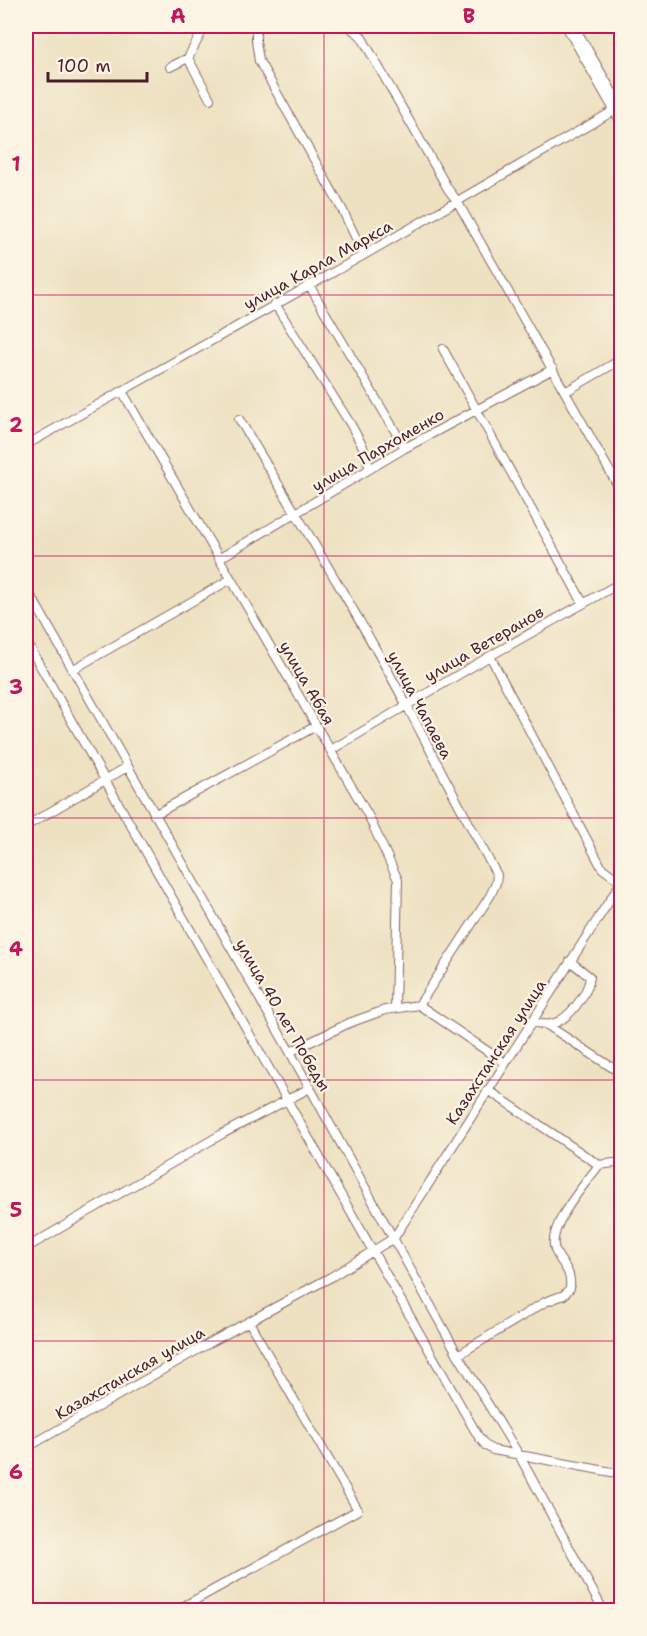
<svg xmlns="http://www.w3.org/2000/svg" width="647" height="1636" font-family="'Shantell Sans',sans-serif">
<rect width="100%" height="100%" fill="#fcf5e5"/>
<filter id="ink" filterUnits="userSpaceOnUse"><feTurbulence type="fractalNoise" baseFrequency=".0167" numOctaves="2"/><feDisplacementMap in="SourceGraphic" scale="12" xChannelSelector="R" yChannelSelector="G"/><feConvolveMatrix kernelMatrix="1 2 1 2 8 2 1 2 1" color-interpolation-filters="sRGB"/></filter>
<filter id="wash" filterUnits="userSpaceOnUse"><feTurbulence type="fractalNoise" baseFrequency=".008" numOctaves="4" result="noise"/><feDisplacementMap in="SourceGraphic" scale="24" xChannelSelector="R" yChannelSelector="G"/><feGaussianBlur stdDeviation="1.35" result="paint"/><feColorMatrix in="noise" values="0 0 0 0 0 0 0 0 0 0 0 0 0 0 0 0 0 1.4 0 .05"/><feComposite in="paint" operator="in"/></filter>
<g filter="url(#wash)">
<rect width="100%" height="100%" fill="#ede1c1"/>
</g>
<g filter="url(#ink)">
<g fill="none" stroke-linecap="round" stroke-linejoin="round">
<defs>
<path id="minor" d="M256 26V41L259 61 342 209 364 255
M348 26 361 36 448 189 457 201 622 493
M566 26 622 124
M574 26 622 109
M188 58 210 99
M170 67 188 58 205 26
M309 285 405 448
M275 304 351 425 363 447 370 469
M443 349 583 603
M122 391 368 815 398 880 395 1008
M565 392 622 359
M239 419C296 514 355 609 407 706 437 763 466 819 497 875L496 883 490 896 419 1005
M26 445 364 255 622 106
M220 558 405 448 553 369
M26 587 290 1052 458 1355 519 1455 603 1610
M26 641 478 1436 486 1446 493 1450 622 1474
M490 656 602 868 621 882
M72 670 231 579
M331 750 490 656 622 582
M154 815 316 726
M26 826 127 767
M532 1022C538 1023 545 1026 551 1024 568 1021 588 994 590 977L570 961
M547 1025 622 1074
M290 1052 349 1023 385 1010 419 1005 505 1063
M488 1090 599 1165 622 1162
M26 1248 222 1134 310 1088
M458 1355 545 1302 564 1295 570 1288C572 1269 561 1265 555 1250 546 1227 586 1183 599 1165
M26 1448 213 1341 331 1277 394 1238 622 881
M177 1610 358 1510 249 1322"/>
</defs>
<use href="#minor" stroke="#836360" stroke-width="10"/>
<use href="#minor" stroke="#fff" stroke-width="8"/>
</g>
</g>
<path fill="none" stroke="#c2185b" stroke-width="1.5" stroke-opacity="0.55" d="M324 26V1610M26 295H622M26 556H622M26 818H622M26 1080H622M26 1341H622"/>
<g text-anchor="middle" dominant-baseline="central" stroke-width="4.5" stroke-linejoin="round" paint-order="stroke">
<g font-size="16" fill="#4a1f2b" stroke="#fcf5e5">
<text transform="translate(318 265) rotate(-29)">улица Карла Маркса</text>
<text transform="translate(378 450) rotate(-30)">улица Пархоменко</text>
<text transform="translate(484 644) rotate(-30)">улица Ветеранов</text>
<text transform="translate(307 683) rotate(60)">улица Абая</text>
<text transform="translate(420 705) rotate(62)">улица Чапаева</text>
<text transform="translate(283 1015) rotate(60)">улица 40 лет Победы</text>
<text transform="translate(496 1052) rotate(-57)">Казахстанская улица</text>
<text transform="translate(130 1373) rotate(-30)">Казахстанская улица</text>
</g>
</g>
<rect width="647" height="1636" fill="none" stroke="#fcf5e5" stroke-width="66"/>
<path d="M48 72v9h99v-9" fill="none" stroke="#4a1f2b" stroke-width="3"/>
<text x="57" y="72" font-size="18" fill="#4a1f2b" stroke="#fcf5e5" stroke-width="4.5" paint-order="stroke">100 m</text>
<rect x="33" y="33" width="581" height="1570" fill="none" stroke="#c2185b" stroke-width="2"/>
<g font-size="20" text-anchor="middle" font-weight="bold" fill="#c2185b">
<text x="178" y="23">A</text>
<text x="469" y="23">B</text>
<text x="16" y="171">1</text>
<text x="16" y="432">2</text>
<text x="16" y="694">3</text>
<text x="16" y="956">4</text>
<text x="16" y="1217">5</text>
<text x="16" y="1479">6</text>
</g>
</svg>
